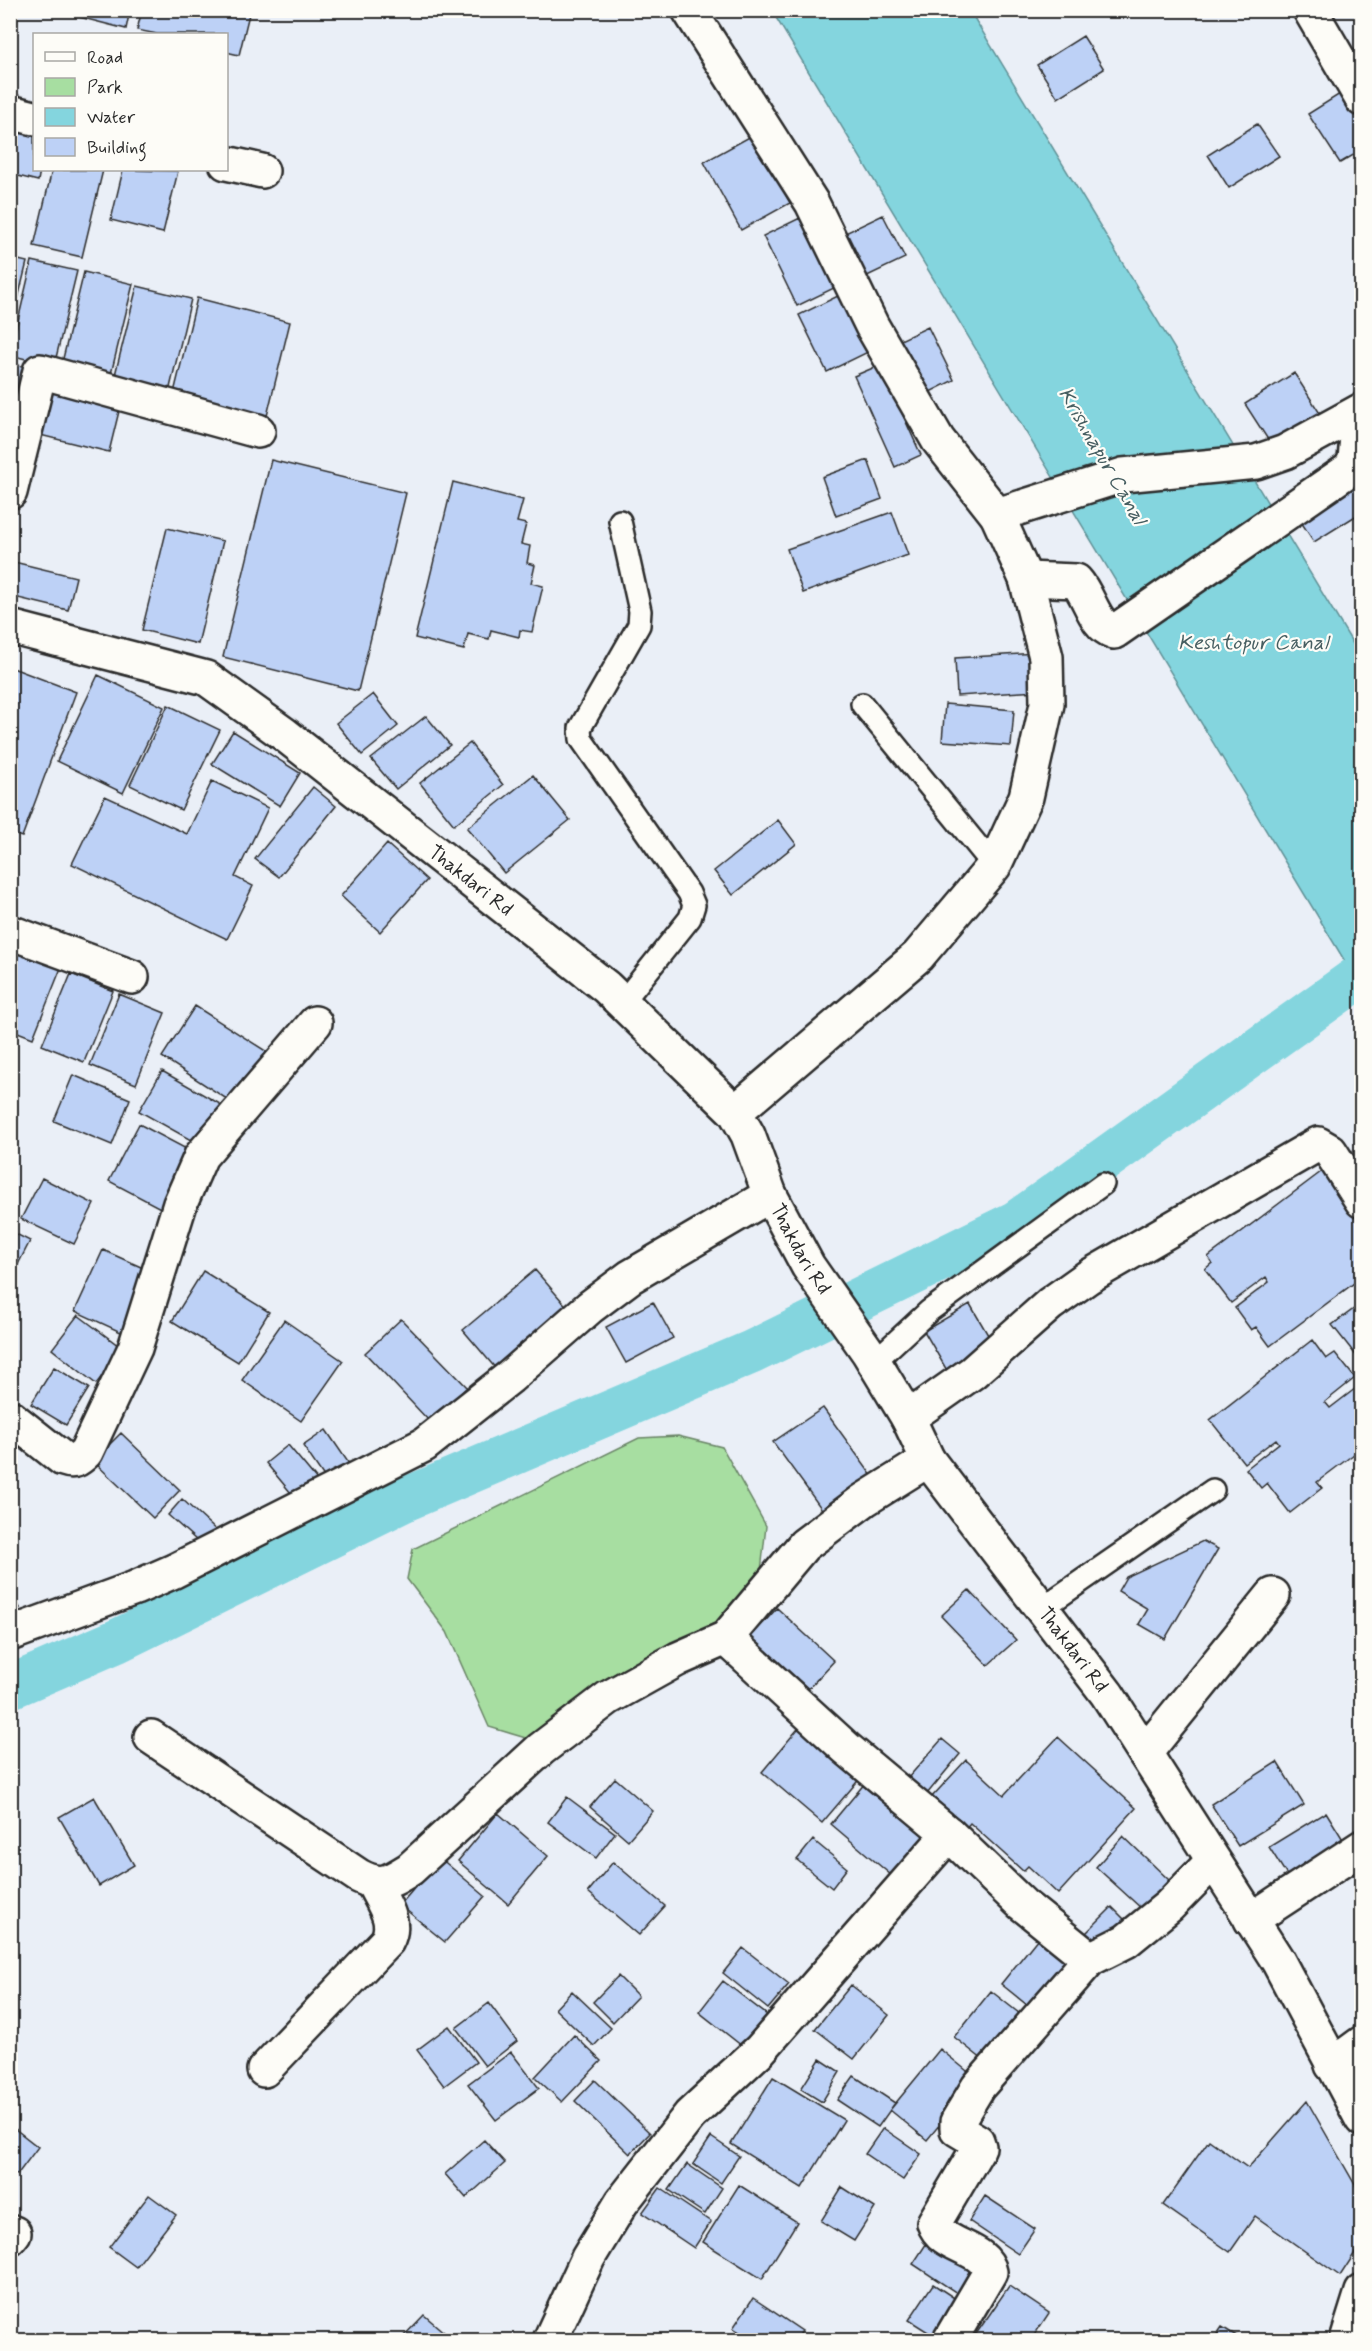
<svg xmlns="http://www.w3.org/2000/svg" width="1372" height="2351" font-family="Mynerve,sans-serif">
<rect width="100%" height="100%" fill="#eaeff7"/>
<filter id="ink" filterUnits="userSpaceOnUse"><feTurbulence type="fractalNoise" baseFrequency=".0167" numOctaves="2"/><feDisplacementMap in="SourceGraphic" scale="12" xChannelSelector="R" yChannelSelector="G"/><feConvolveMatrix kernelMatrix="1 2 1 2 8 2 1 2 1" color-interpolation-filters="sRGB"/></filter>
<g filter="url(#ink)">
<path fill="#a7dea1" stroke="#698466" stroke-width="1.5" d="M678 1436 722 1447 766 1526 760 1580 716 1633 529 1739 489 1727 447 1632 407 1579 413 1549 639 1438Z"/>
<path fill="#84d5de" stroke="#609196" stroke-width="1.5" d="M772 11H970L1361 657V988Z"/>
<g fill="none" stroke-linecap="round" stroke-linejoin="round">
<path stroke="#84d5de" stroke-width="44" d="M10 1687 117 1641 404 1500 752 1352 1017 1222 1356 979"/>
</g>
<path fill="#bdd1f6" stroke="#2b2b2b" stroke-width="1.5" d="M52 10H130L126 29Z
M142 10H250L239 55 226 52V34H157L137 30Z
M1083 36 1104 69 1058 98 1037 65Z
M1351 87 1362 103V150L1340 163 1308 114Z
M10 124 34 130V170H40L38 181 10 174Z
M1257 124 1279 156 1229 188 1208 155Z
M753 135 790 203 741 230 704 162Z
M52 170H103L82 257 34 246Z
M123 170 178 171 163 233 111 220Z
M883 215 905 258 861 279 839 236Z
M800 218 834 288 797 306 763 236Z
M10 258 27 262 10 331Z
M32 261 77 271 54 366 10 355Z
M84 272 133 284 109 382 60 371Z
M137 286 191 299 169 392 114 379Z
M842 294 870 351 827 372 799 315Z
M197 298 290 322 266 420 173 397Z
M928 327 954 380 920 397 894 343Z
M10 363 34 369 10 432Z
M880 365 921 455 895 467 854 376Z
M1294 373 1323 418 1274 449 1245 404Z
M52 386 121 403 109 452 40 435Z
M271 460 406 493 358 691 223 657Z
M868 460 882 499 836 516 822 477Z
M1362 469V512L1314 542 1294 511Z
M453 482 523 500 517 522 526 524 521 544 530 546 527 563 535 565 531 583 543 586 532 632 520 630 519 637 491 630 489 639 468 634 464 650 415 638Z
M892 512 908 555 803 593 787 549Z
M167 528 223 541 198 644 142 630Z
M10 561 76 577 68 610 10 596Z
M1036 653 1038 691 957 696 955 658Z
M10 667 76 692 22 837 10 833Z
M98 675 164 707 123 793 57 761Z
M373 694 398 726 362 755 336 723Z
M945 704 1014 710 1011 746 942 741Z
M168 705 220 730 181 810 130 785Z
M426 716 450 745 396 789 371 759Z
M233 731 300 773 280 806 212 764Z
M470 743 503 785 454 825 420 783Z
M533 775 570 820 504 873 467 828Z
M212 781 268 808 235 877 253 886 227 939 72 864 105 796 187 834Z
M313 787 336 806 279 877 255 859Z
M778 820 796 844 733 895 714 871Z
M387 844 427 880 380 932 341 896Z
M10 947 61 968 33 1038 10 1029Z
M71 974 113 991 84 1062 42 1045Z
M119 994 165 1013 136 1084 90 1065Z
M195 1006 272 1055 239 1107 162 1057Z
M162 1071 227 1108 205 1148 139 1111Z
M73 1075 130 1099 112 1145 54 1121Z
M139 1124 196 1154 166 1211 109 1181Z
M1325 1169 1362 1217V1277L1270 1346 1256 1327 1251 1330 1235 1308 1269 1282 1266 1277 1231 1303 1205 1269 1212 1263 1208 1257Z
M42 1178 94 1204 74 1244 21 1219Z
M10 1231 30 1241 11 1278H10Z
M103 1250 152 1272 125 1334 75 1311Z
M535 1270 569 1309 497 1370 463 1330Z
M203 1271 269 1312 238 1362 172 1321Z
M653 1302 673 1338 626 1363 606 1327Z
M1362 1303V1363L1332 1325Z
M970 1304 995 1347 949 1374 924 1331Z
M78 1315 123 1349 96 1384 52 1349Z
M401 1319 467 1387 430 1422 365 1353Z
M284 1320 343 1361 301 1421 242 1380Z
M1312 1340 1326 1359 1335 1353 1355 1378 1325 1402 1330 1408 1360 1385 1362 1388V1448L1317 1482 1322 1488 1290 1513 1267 1483 1261 1488 1246 1469 1279 1443 1276 1439 1244 1463 1210 1420Z
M54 1367 89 1388 66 1425 31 1404Z
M823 1408 875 1480 826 1515 773 1442Z
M326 1430 352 1468 329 1484 303 1446Z
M121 1433 180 1490 153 1518 93 1461Z
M288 1445 323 1487 301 1505 266 1463Z
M182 1499 219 1533 205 1548 168 1515Z
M1203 1541 1218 1549 1165 1639 1139 1624 1148 1609 1118 1591 1126 1577Z
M969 1590 1016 1640 988 1665 941 1616Z
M10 1593 20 1608 10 1614Z
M777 1608 834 1661 808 1689 751 1637Z
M802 1724 862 1776 822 1823 762 1772Z
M1058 1737 1136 1808 1058 1894 1028 1866 1023 1871 970 1823 964 1830 930 1799 966 1760 1004 1795Z
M942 1739 960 1754 927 1794 908 1778Z
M1277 1762 1304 1805 1238 1846 1211 1804Z
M870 1777 931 1829 891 1875 831 1824Z
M615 1778 653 1811 628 1840 590 1807Z
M94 1797 134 1865 99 1886 59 1817Z
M567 1797 615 1833 596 1858 548 1822Z
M1326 1812 1349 1849 1293 1885 1269 1847Z
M498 1813 548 1856 508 1904 458 1861Z
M1123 1836 1169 1880 1142 1909 1096 1867Z
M813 1840 847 1868 832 1888 797 1860Z
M440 1858 485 1896 445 1942 400 1905Z
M613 1862 665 1906 639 1935 588 1892Z
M1112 1907 1127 1922 1100 1948 1086 1933Z
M1038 1938 1074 1967 1037 2013 1001 1984Z
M743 1948 789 1984 768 2009 723 1973Z
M618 1976 638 1996 613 2022 593 2002Z
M723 1981 767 2015 742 2046 699 2012Z
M851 1985 889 2015 854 2059 815 2029Z
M572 1991 611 2028 594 2046 555 2009Z
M991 1991 1029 2021 992 2067 954 2037Z
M489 2003 517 2041 485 2066 456 2028Z
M449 2026 476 2062 444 2086 417 2050Z
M574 2035 601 2061 562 2102 535 2077Z
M940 2049 977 2079 927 2140 890 2110Z
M511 2052 539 2088 496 2120 468 2084Z
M820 2059 840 2072 822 2102 801 2089Z
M854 2076 895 2103 878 2127 837 2100Z
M773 2077 844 2120 802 2188 731 2144Z
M595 2080 650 2133 630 2154 575 2101Z
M1307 2101 1362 2197V2242L1340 2276 1255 2216 1230 2252 1163 2205 1209 2140 1248 2168Z
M10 2125 38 2147 17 2175 10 2170Z
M883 2128 921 2154 903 2180 865 2154Z
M711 2137 739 2156 721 2183 693 2164Z
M484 2140 505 2163 466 2198 445 2174Z
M687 2164 722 2188 705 2214 669 2190Z
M739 2185 797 2222 762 2279 703 2242Z
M842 2187 875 2208 854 2241 821 2221Z
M660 2188 711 2222 694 2248 642 2213Z
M149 2195 176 2215 136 2267 109 2247Z
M985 2196 1035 2229 1018 2254 969 2221Z
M932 2235 985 2271 966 2299 913 2264Z
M933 2284 962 2303 939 2339 909 2320Z
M1009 2286 1049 2313 1031 2340H972Z
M753 2298 802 2331 796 2340H752L733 2328Z
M424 2315 453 2340H400Z
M1222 2327 1243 2340H1213Z
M585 2332 598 2340H579Z"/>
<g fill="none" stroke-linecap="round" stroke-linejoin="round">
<defs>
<path id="lane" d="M620 521 640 611 639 625 580 728 581 739 689 893 694 905 690 918 622 1003
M862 704 994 866
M874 1362 929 1311 1103 1184
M1041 1609 1213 1490"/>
<g id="street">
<path d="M689 10 812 203 872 326 938 440 997 515 1026 579 1046 657 1047 704 1026 797 994 866 918 956 735 1112"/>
<path d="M1310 10 1362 99"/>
<path d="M10 112 34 118"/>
<path d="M226 163 262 171"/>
<path d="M10 492 40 371 258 431"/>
<path d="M997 515 1123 475 1256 462 1285 452 1362 410"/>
<path d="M1026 579 1076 581C1090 596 1094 626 1114 632L1350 469 1355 460 1359 412"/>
<path id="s1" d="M10 627 206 678 284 734 606 987 735 1112 748 1135 770 1195 808 1266 868 1352 908 1418 928 1460 1107 1694 1278 1961 1362 2119"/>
<path d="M10 932 132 977"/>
<path d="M10 1417 63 1459C74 1463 78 1460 86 1452L135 1348 180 1204 201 1156 315 1023"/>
<path d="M908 1418 972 1373 1050 1304 1088 1277 1318 1144 1330 1151 1362 1201"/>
<path d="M10 1634 135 1588 174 1571 424 1445 510 1377 590 1307 630 1277 770 1195"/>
<path d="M726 1638 846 1748 949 1834 1022 1904 1090 1959"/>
<path d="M151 1737 359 1876C382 1888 389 1882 410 1869L541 1749 608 1698 678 1659 726 1638 804 1545 864 1500 928 1460"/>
<path d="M1145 1753 1273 1595"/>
<path d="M1251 1920 1362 1847"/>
<path d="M1332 2065 1362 2043"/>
<path d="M264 2070 387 1941C398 1921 382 1902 373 1883"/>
<path d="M10 2238 14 2233"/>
<path d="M550 2340 588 2258 622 2202 690 2115 760 2050 949 1834"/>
<path d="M950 2340 990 2272C985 2246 942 2248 934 2223L979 2147 977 2141 957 2129V2122L978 2087 1090 1959 1126 1941 1169 1906 1213 1861"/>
<path d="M1347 2340 1362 2292"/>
</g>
</defs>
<use href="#lane" stroke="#2b2b2b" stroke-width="26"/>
<use href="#street" stroke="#2b2b2b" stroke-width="38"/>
<use href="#lane" stroke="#fdfcf7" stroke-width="21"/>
<use href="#street" stroke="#fdfcf7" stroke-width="33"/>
</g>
</g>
<g text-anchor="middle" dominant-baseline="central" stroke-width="4.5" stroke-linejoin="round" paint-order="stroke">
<g font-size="20" fill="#2b2b2b" stroke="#fdfcf7">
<text stroke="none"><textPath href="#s1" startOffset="536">Thakdari Rd</textPath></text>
<text stroke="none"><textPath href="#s1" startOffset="1040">Thakdari Rd</textPath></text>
<text stroke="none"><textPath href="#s1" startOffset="1526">Thakdari Rd</textPath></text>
</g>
<g font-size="21" font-style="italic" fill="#465e61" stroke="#fdfcf7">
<text transform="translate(1102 456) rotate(60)">Krishnapur Canal</text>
<text x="1253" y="643">Keshtopur Canal</text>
</g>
</g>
<rect width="1372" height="2351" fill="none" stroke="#fdfcf7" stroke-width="36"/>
<rect x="18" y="18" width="1336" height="2315" fill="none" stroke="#2b2b2b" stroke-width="2" filter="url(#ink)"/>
<rect x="33" y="33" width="195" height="138" fill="#fdfcf7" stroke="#a9a8a5" stroke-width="1.5"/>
<rect x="45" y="52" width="30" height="9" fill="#fdfcf7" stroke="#a9a8a5" stroke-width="1.5"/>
<text x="87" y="63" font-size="18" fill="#2b2b2b">Road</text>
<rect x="45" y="78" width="30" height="18" fill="#a7dea1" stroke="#a9a8a5" stroke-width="1.5"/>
<text x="87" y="93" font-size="18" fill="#2b2b2b">Park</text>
<rect x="45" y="108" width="30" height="18" fill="#84d5de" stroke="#a9a8a5" stroke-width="1.5"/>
<text x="87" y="123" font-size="18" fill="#2b2b2b">Water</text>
<rect x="45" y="138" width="30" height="18" fill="#bdd1f6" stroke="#a9a8a5" stroke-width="1.5"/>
<text x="87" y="153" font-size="18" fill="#2b2b2b">Building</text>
</svg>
